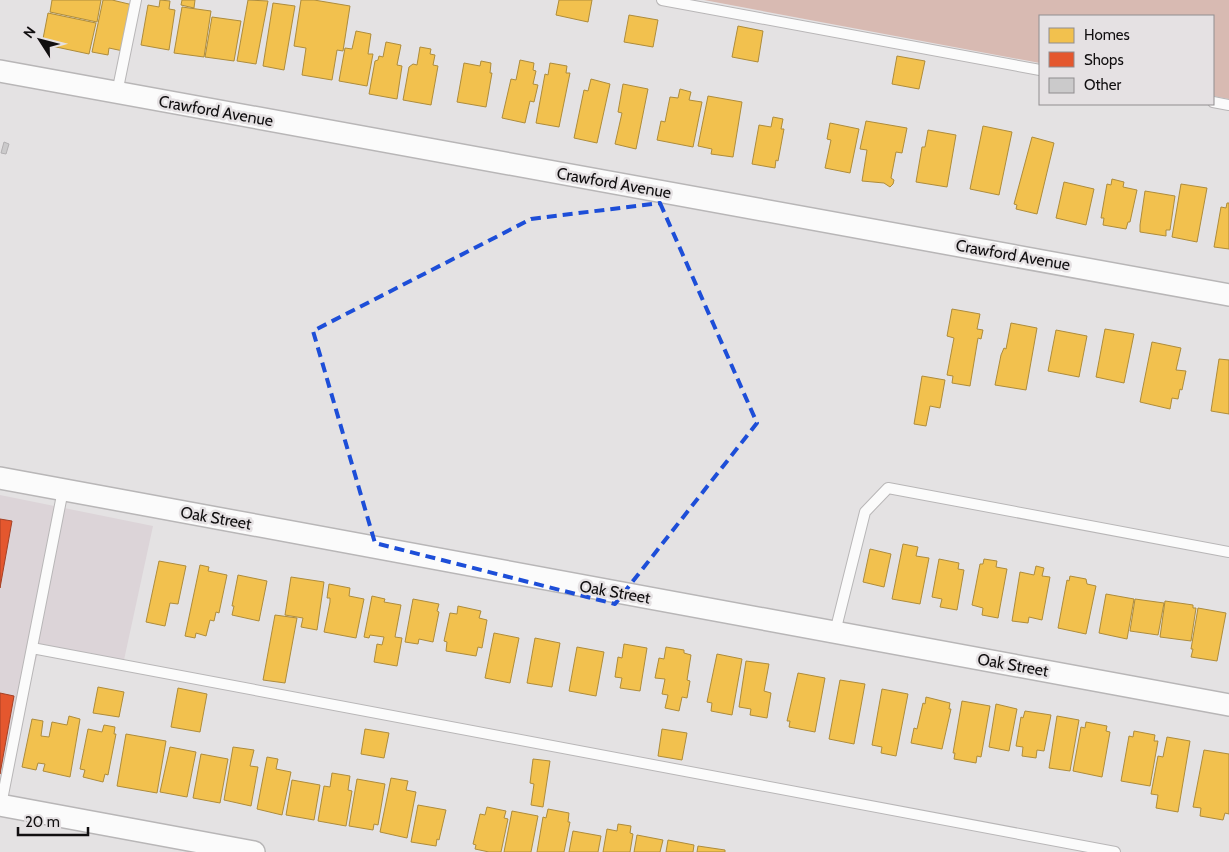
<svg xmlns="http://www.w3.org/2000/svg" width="1229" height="852" font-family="Cabin,sans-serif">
<rect width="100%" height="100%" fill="#e4e2e3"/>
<path fill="#dcd4d8" d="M0 495 153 526 124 660 40 645 0 799Z"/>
<path fill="#d8bab2" d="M704 0H1229V99L1213 96V16H1040V63Z"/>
<path fill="#f2c14e" stroke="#ae8c3b" d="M52 0H101L97 22 50 12Z
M103 0H112L133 5 123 51 109 48 108 55 92 52Z
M160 0 170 1 169 9 175 10 169 50 141 45 148 5 159 7Z
M182 0H195L194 8 181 5Z
M248 0 268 1 256 64 237 61Z
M301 0H314L350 6 343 51 337 50 332 80 302 75 306 48 294 46Z
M559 0H592L588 22 556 15Z
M273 3 295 6 284 70 263 66Z
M182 7 211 11 204 57 174 53Z
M48 13 96 23 89 54 42 44Z
M629 15 658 20 653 47 624 42Z
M212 17 241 21 234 61 205 57Z
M738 26 763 31 758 62 732 57Z
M356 31 371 34 368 54H373L367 86 339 81 345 48 352 49Z
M386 42 401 45 397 65 402 66 397 99 369 94 375 61 378 60 379 56 383 57Z
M420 47 431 49 430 54 435 55 433 65 438 66 431 105 403 100 409 67 413 64 417 65Z
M897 56 925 61 919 89 892 84Z
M520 60 534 63 533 70 536 71 533 84 538 85 534 102 530 101 525 123 502 118 511 79 516 80Z
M481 61 491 63 490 73H492L486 107 457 102 464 63 480 66Z
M550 63 567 66 566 73H570L559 127 536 123 545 74 548 75Z
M591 79 610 84 597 143 574 138 584 90 588 91Z
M623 84 648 89 636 149 615 144 622 113 618 112Z
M680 89 691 92 689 100 702 102 693 147 657 140 661 121 665 122 670 97 678 98Z
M708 96 742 102 733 157 711 154 712 149 698 146Z
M773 117 783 119 781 129H784L778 161 776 160 775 168 752 164 759 125 771 127Z
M866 121 907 128 902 153 896 152 891 178 894 180 893 184 890 187 884 183 862 181 867 150 860 149Z
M830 123 859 129 850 173 825 168 831 140 827 139Z
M983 126 1012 132 999 195 970 189Z
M928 130 956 135 947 187 916 182 922 147H925Z
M1032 137 1054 143 1037 214 1016 209 1017 205 1014 204Z
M1112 179 1124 182 1123 187 1137 190 1130 222H1128L1126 229 1103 225 1104 218H1101L1107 184 1111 185Z
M1064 182 1094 189 1086 225 1056 218Z
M1181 184 1207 188 1197 242 1172 237Z
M1145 191 1175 196 1170 230H1166V236L1140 232V225Z
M1227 203H1229V249L1214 247 1221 207 1226 208Z
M952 309 980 314 977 329 983 330 981 339 978 338 970 386 952 383 953 376 947 375 954 338 947 336Z
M1011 323 1037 328 1026 390 995 385 1001 355 1004 348 1006 349Z
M1105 329 1134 334 1124 383 1096 377Z
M1056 330 1087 336 1079 377 1048 371Z
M1152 342 1181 348 1176 370 1186 371 1182 390 1180 389 1178 399 1172 398 1170 409 1140 402Z
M1219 359 1229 360V414L1211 411Z
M922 376 945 380 940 408 930 406 926 426 914 424Z
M903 544 918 547 916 556 929 558 920 604 892 599Z
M870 549 891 554 884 587 863 582Z
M939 559 959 563 958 569 964 570 957 610 940 607 942 599 932 597Z
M984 559 997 561 996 567 1007 569 998 618 982 615 983 608 972 605 980 564H983Z
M159 561 186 566 178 604 170 603 165 626 146 622Z
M200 565 209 567 208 571 227 575 219 613 216 612 214 621 210 620 206 636 196 633 195 638 185 636Z
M1036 566 1044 568 1042 576 1050 577 1042 620 1029 617 1028 623 1012 621 1020 572 1034 575Z
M238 575 267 581 259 621 232 615 234 606H232Z
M1070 576 1086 579 1087 584 1096 586 1086 634 1058 628 1067 580 1069 581Z
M291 577 324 582 317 630 301 627 303 618 285 615Z
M329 584 350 588 349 596 364 599 356 638 324 632 330 602V598H327Z
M1106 594 1134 599 1127 639 1099 633Z
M372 596 385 599 384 602 401 605 395 637 402 638 397 666 374 662 377 644 382 645 384 637 370 635 369 638 364 637Z
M413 599 439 604 437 611 439 612 433 642 419 639 418 644 405 642Z
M1135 599 1164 603 1158 635 1130 631Z
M1165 601 1193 605V608H1196L1191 641 1160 637Z
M458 606 481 611 479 618 487 620 482 648 478 647 476 656 446 651 447 642 444 641 450 613 457 614Z
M1198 608 1226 613 1217 661 1191 657 1193 649H1191Z
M275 615 297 618 285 683 263 680Z
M494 633 519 638 510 683 485 678Z
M535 638 560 643 552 687 527 683Z
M624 644 647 648 640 691 620 688 622 678 615 677 618 657 622 658Z
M577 647 604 652 596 696 569 691Z
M666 647 684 650V653L691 655 687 680 690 681 687 698 682 697 679 711 665 708 668 695 662 694 665 679 655 678 659 658 664 659Z
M717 654 742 659 732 715 711 711 712 703 707 702Z
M746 661 769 664 764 691 771 693 767 718 750 715 751 709 739 707Z
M798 673 825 678 815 732 789 727 790 721H787Z
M840 680 865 684 854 744 829 739Z
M98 687 124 692 119 717 93 713Z
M178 688 207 694 200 732 171 727Z
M882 689 908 694 896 756 881 753 882 747 872 745Z
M926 697 950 703 949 709H951L942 749 911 743 914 728 917 729 923 703 925 704Z
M962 701 990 706 981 757 977 756 976 763 954 759 955 753H953Z
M996 704 1017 709 1009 751 989 747Z
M1025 711 1051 715 1044 751 1037 750 1036 758 1022 756 1023 747 1016 746 1021 717 1023 718Z
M69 716 80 719 70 777 43 771 45 764 38 763 36 770 22 767 32 719 43 721 41 736 49 737 52 722 67 725Z
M1057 716 1079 720 1070 771 1049 768Z
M1086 722 1107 726 1106 731 1110 732 1102 777 1073 771 1081 727 1085 728Z
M104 725 115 727 114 734H116L108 775 105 774 103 782 83 777 85 770 80 769 88 729 102 732Z
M365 729 389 733 384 758 361 754Z
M662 729 687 733 682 760 658 756Z
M1134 731 1155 735 1154 741H1158L1150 786 1121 781 1129 736 1133 737Z
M126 734 166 741 157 793 117 786Z
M1167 737 1190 741 1178 812 1156 808 1158 795 1151 794 1158 756 1163 757Z
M170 747 196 752 187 797 160 792Z
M233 747 254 750 250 766 258 767 251 806 224 800Z
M1204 750 1229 754V814L1225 813 1223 820 1200 816 1201 808 1193 807Z
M201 754 228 759 220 803 193 798Z
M267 757 278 759 276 769 291 772 282 815 257 809Z
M533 759 550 761 543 807 531 805 534 784 530 783Z
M332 773 350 776 348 790 352 791 346 826 318 821 324 786 330 787Z
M391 778 408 781 406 790 416 792 407 838 380 832Z
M357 779 385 784 378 825 374 824 373 830 349 826Z
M292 780 320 785 314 820 286 815Z
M418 805 446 810 439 840 437 839 436 846 411 842Z
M487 807 506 811 504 818 508 819 501 852H489L475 849 476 845 473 844 480 814 485 815Z
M548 809 569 813 568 822H570L564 852H537L543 817 546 818Z
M512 811 538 816 531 852H504Z
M618 824 631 826 630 833 633 834 630 852H603L607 829 617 831Z
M573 831 601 836 598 852H569Z
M637 835 663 840 660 852H634Z
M668 840 694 845 693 852H666Z
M698 846 725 850V852H697Z"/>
<path fill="#e4572e" stroke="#a54125" d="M0 519 12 521 0 588Z
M0 693 14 696 0 774Z"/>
<path fill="#cbcacb" stroke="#b2b0b2" d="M4 142 9 144 6 154 1 153Z"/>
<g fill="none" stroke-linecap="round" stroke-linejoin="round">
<defs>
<path id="service" d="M662 0 1040 70
M117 93 136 0
M1213 102 1229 105
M835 632 865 512 888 488 1229 552
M32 648 1115 852
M1 805 63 490"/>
<path id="minor" d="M0 71 1229 295
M0 478 1229 705
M0 805 254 852"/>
</defs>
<use href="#service" stroke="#b8b6b7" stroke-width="12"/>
<use href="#minor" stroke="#b8b6b7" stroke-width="24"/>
<use href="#service" stroke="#fbfbfb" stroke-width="10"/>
<use href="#minor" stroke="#fbfbfb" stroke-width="21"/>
</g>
<path fill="none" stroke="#1d4ed8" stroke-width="4" stroke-dasharray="10 6" stroke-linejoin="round" d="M660 203 757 423 615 604 375 543 313 331 531 219Z"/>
<g text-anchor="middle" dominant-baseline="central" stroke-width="5" stroke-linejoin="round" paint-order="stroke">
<g font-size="16" fill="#110f10" stroke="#e5e1e3">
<text transform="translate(216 111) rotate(10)">Crawford Avenue</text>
<text transform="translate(614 183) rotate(10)">Crawford Avenue</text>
<text transform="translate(1013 255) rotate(10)">Crawford Avenue</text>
<text transform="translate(216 518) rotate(10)">Oak Street</text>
<text transform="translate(615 592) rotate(10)">Oak Street</text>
<text transform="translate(1013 665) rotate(10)">Oak Street</text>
</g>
</g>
<rect x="1039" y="15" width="175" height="90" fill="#e5e1e3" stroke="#908d8f"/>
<rect x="1049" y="28" width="25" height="15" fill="#f2c14e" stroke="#908d8f"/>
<text x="1084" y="40" font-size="15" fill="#110f10">Homes</text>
<rect x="1049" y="52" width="25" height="15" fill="#e4572e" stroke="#908d8f"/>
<text x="1084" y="65" font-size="15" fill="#110f10">Shops</text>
<rect x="1049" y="78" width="25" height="15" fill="#cbcacb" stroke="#908d8f"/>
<text x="1084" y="90" font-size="15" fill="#110f10">Other</text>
<g transform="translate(40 40) rotate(306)" stroke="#e5e1e3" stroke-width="4" paint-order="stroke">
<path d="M0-4L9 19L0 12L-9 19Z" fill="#110f10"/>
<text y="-8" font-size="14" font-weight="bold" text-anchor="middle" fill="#110f10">N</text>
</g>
<path d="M18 827v8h70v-8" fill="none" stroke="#110f10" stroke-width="2.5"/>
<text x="25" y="827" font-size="15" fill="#110f10" stroke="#e5e1e3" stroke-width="4" paint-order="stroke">20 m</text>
</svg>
